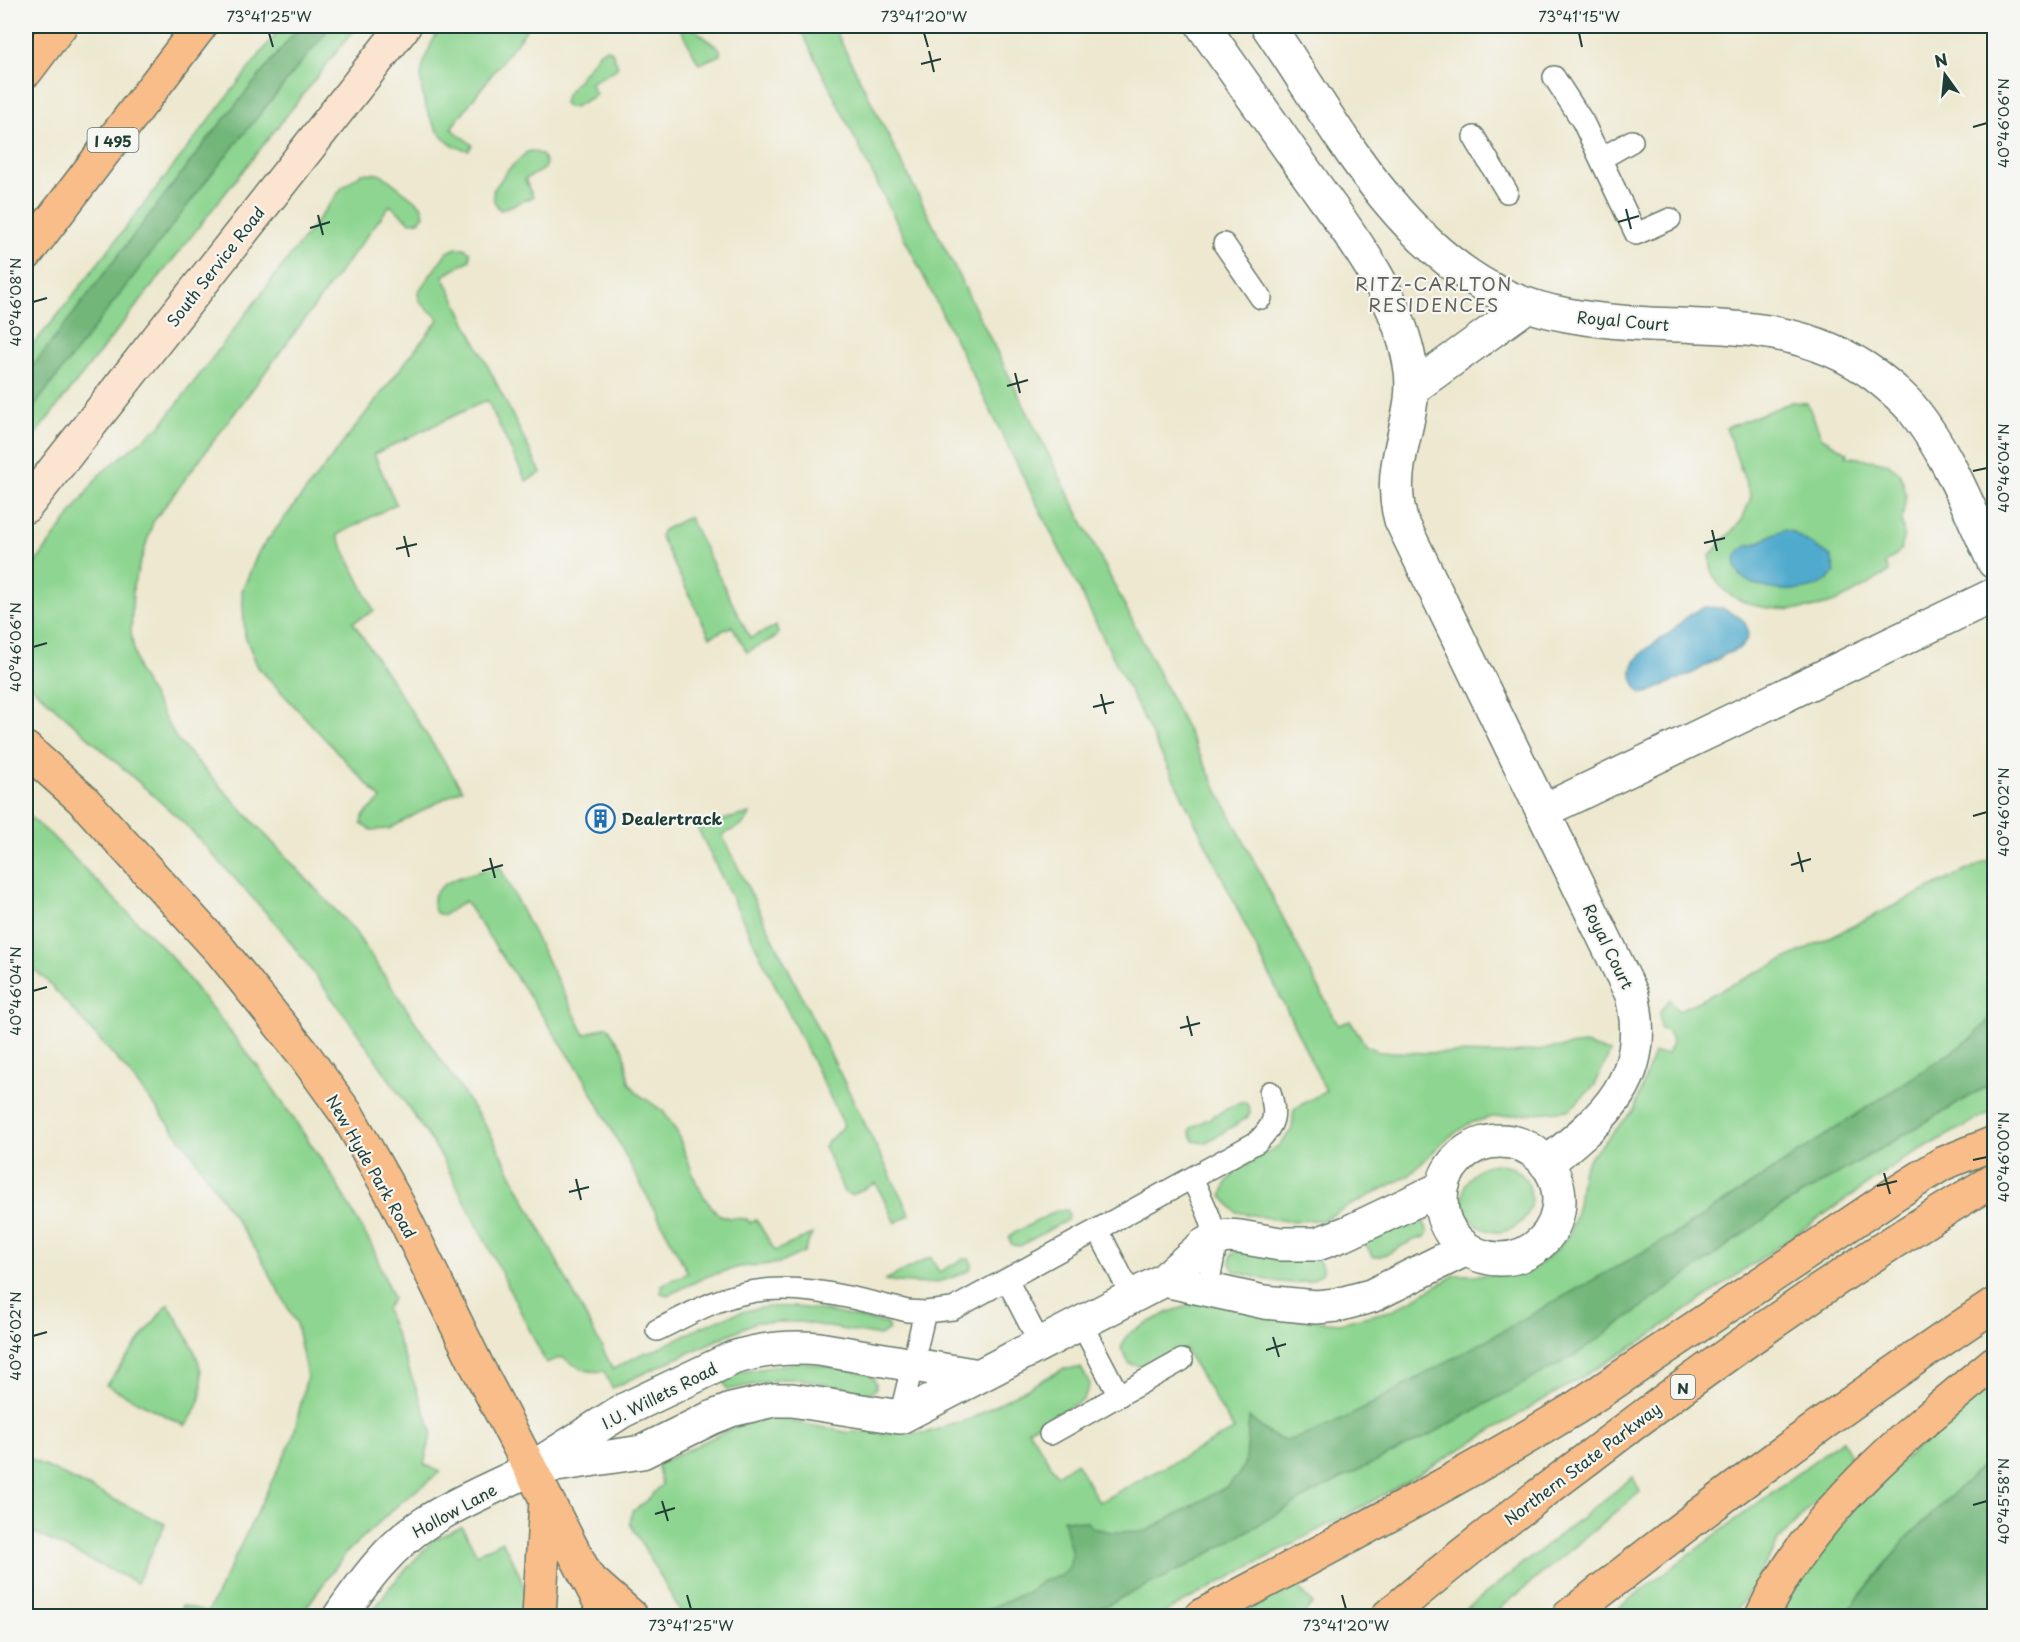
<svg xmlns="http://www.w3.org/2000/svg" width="2020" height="1642" font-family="'Playpen Sans',sans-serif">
<rect width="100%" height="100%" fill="#f6f6f2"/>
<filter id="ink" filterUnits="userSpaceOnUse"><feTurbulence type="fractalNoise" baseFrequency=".0167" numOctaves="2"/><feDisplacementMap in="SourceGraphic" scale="12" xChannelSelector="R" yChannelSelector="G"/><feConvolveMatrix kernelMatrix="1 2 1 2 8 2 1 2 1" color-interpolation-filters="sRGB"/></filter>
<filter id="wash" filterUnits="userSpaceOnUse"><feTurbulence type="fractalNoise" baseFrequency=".008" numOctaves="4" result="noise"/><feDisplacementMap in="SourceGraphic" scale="24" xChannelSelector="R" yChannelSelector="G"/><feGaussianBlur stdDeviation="1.35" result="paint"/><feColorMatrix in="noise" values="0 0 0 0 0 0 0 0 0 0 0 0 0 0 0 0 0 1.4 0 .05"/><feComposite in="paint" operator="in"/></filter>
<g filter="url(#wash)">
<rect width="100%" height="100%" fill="#ede8cf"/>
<path fill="#8dd590" stroke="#568962" stroke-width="1.5" d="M282 26H357L26 446V352L54 320Z
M442 26H529L451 128 472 145 469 150C438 148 421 106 421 78 421 65 434 35 442 26Z
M679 26H690L720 49V55L699 64Z
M799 26H833L1221 797 1338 1025 1350 1021 1365 1045 1379 1052 1505 1054 1585 1044 1610 1052 1595 1085 1569 1110 1492 1117 1470 1123 1444 1141 1410 1175 1322 1220 1286 1221 1236 1212 1222 1196 1227 1182 1239 1169 1280 1145 1292 1129 1294 1109 1326 1091 1202 836Z
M605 49 611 50 618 66 615 70 590 83 596 95 574 107H567L564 103 566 95 600 52Z
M532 151 542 155 546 163 544 169 525 179 533 197 500 210 494 201 493 191 507 171 527 152Z
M362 173 381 174 421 205 424 215 419 221 410 222 390 205 153 522 133 586 131 634 138 671 178 741 353 929 490 1133 613 1369 645 1352 649 1353C684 1336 721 1314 760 1308 802 1302 847 1316 887 1324L889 1330 880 1336 801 1322H756L612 1388 604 1371C587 1374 575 1366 562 1357L546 1363 487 1244 440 1154 360 1036 280 928 185 824 29 684 26 678V657L31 653 26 644V576L100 474 162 424 342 188Z
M456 248H464L470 252V260L443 276 541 473 526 481 487 400 374 454 396 504 337 535 374 611 353 622 462 789 389 829 371 830 361 824 363 816 381 799 258 667 245 636 242 591 259 551 439 319 419 301 418 292 446 253Z
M1792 402 1807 403 1822 438 1848 453 1846 456 1887 463 1899 472 1903 482 1906 495 1902 521 1904 538 1901 549 1894 557 1885 563 1889 572C1871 582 1852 596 1832 603 1798 614 1734 614 1714 577 1710 570 1711 562 1710 555L1742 520 1751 497 1726 428Z
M689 517 750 638 776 626 778 633 776 637 747 652 732 626 710 637 660 536 663 530Z
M750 813C748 826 732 829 722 835L910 1215 895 1223 876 1183 851 1195 844 1192 824 1146 844 1125 697 827Z
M26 814 50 834 169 954 262 1072 331 1174 373 1248 393 1299 386 1309 432 1431 424 1464 440 1472 400 1503 346 1553 300 1616H183L181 1605 208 1612 293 1438 307 1376 296 1323 258 1253 190 1151 124 1067 46 980 26 962Z
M1994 857V1110L1907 1157 1639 1343 1387 1493 1158 1616H683L630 1523 632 1511C647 1504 650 1495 662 1485L657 1465 732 1428 771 1417 845 1432 925 1433 970 1419 1063 1369 1081 1368 1090 1384 1083 1400 1028 1429 1057 1475 1076 1462 1099 1502 1234 1430 1185 1349 1144 1367 1130 1364 1121 1348 1129 1333 1169 1312 1203 1301 1278 1318 1339 1323 1394 1310 1455 1275H1508L1524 1271 1538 1265 1556 1251 1570 1233 1578 1205 1582 1173 1589 1158 1634 1110 1654 1053 1667 1054 1673 1040 1667 1031 1660 1029V1012L1670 999 1678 1011Z
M500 867 585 1035 607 1026 624 1051 629 1082 637 1093 663 1111 677 1132 696 1182 706 1200 718 1214 729 1218 747 1219 750 1223 756 1219 775 1251 812 1234 804 1252 780 1263 740 1267 708 1276 668 1295 661 1293V1285L688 1273 583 1076 465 901 444 915 436 913C419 880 480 872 500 867Z
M1245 1102 1249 1107 1250 1112 1247 1118 1205 1143 1194 1141 1190 1132 1191 1128 1234 1105Z
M1463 1198a34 34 0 1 1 68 0a34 34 0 1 1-68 0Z
M1058 1210H1067L1069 1215 1067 1220 1020 1246 1012 1245 1009 1238 1014 1233Z
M1420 1213 1428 1232 1425 1237C1406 1239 1393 1256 1374 1257L1365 1244 1367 1238Z
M1238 1251 1316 1258 1321 1264 1323 1272C1305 1293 1257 1278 1234 1271L1230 1263 1231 1255Z
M931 1257 939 1272 963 1259H969L972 1264 970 1270C935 1287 922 1285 885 1280Z
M169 1305C186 1335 213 1370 197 1406 194 1413 191 1420 185 1426L106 1385 166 1306Z
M801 1362 871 1374 876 1383V1389L869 1393 799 1379H782L727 1390 722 1378 730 1374Z
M1994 1383V1455L1908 1537 1843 1616H1780L1788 1597 1867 1490Z
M1842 1440 1853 1462 1781 1538 1734 1616H1610L1626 1602Z
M26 1457 165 1524 137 1583 26 1529Z
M1633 1477 1640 1492 1491 1616H1457Z
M462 1527 477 1554 502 1541C515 1564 530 1589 525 1616H370L388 1589 433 1540Z
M1297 1586 1313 1604 1302 1616H1235Z"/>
<path fill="#72b67a" stroke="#487a57" stroke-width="1.5" d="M300 26H331L210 176 26 417V375L207 140Z
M1994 1013V1082L1781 1207 1577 1354 1437 1431 1311 1494 1191 1564 1084 1616H973L1027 1592 1045 1579 1061 1576 1069 1567 1072 1555 1063 1519 1087 1522 1093 1528 1112 1532 1146 1531 1228 1486 1239 1474 1246 1460 1249 1417C1258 1425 1268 1435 1280 1439 1295 1444 1343 1419 1359 1411L1677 1233 1974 1037Z
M1994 1455V1616H1843L1908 1537Z"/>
<path fill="#50aacd" stroke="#387480" stroke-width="1.5" d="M1784 530 1792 532 1831 556 1835 572C1821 597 1761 594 1742 577 1733 570 1734 555 1742 549 1746 546 1751 545 1755 544 1766 540 1773 532 1784 530Z
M1705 607 1722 608 1741 618 1746 625 1748 636 1744 644 1740 648 1726 654 1695 672 1647 693H1641C1615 663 1650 647 1671 632 1675 629 1677 625 1681 622 1688 615 1696 611 1705 607Z"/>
</g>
<g filter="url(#ink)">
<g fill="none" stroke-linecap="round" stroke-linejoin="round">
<defs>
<path id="service" d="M1554 77 1583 122 1636 234 1670 219
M1474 137 1507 192
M1602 158 1632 141
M1224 244 1261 298
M1192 1178C1201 1199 1216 1223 1215 1247 1214 1261 1209 1276 1207 1290
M1098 1230 1132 1297
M1007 1280 1040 1344
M1081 1323 1119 1396
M657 1330C684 1317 711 1301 741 1294 796 1280 855 1299 908 1311L925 1312 953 1309 1257 1142C1275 1125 1277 1115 1270 1092
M900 1417 925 1312
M1050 1434 1182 1360"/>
<path id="minor" d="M1203 26C1238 76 1274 127 1310 178 1351 236 1397 292 1410 364 1417 400 1403 431 1398 466 1395 485 1396 502 1401 520L1632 995C1652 1079 1604 1117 1546 1164
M1268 26C1331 117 1388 232 1489 288 1537 315 1596 321 1650 324 1730 327 1807 325 1875 375 1889 386 1903 397 1914 411 1949 455 1970 512 1994 562
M1413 388 1528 305
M1543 811 1994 595
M1441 1200a59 59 0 1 1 118 0a59 59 0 1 1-118 0Z
M1164 1280 1264 1302 1316 1307 1337 1305 1371 1296 1466 1249
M542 1462 622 1411 733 1358C762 1349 789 1346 819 1349L979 1376
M530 1469 642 1452 711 1418 731 1410 774 1400H792L900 1417 1164 1280 1204 1245 1215 1239 1228 1236 1240 1237 1280 1244H1317L1347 1233 1442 1188"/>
<path id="tertiary" d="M340 1616C364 1581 390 1545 427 1522 457 1502 498 1486 530 1469"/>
<path id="secondary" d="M26 506 404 26"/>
<path id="primary" d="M26 749 82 799 220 950 302 1052 348 1116 397 1203 477 1366 601 1604"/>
<path id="motorway" d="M26 71 60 26
M26 254 200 26
M588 1578 631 1616
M539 1616 546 1500
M1201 1616C1326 1549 1453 1483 1574 1409L1893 1195 1942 1164 1994 1143
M1388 1616C1452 1561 1519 1510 1587 1459 1717 1359 1853 1263 1994 1180
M1569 1616C1708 1506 1846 1403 1994 1305
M1762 1616C1810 1512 1907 1434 1994 1363"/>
</defs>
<use href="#service" stroke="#67796a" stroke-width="24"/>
<use href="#minor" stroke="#67796a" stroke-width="36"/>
<use href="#tertiary" stroke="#67796a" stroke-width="36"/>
<use href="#secondary" stroke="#67796a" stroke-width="36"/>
<use href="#primary" stroke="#67796a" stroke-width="36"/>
<use href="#motorway" stroke="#67796a" stroke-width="36"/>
<use href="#service" stroke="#fff" stroke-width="21"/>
<use href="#minor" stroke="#fff" stroke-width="33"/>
<use href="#tertiary" stroke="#fff" stroke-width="33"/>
<use href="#secondary" stroke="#fce5d0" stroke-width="33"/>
<use href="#primary" stroke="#f8bd89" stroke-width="33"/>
<use href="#motorway" stroke="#f8bd89" stroke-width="33"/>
</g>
</g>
<path fill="none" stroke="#1f3d34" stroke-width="2" d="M269 33 273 47M924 33 928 47M1579 33 1582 47M929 51 934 72M921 64 941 59M1973 127 1987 123M1626 209 1631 229M318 215 323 235M1618 222 1639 216M310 228 330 222M33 302 47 298M1015 373 1020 393M1007 386 1028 380M1973 471 1987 468M1712 530 1717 551M404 536 409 557M1704 543 1725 538M396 549 417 544M33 647 47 643M1101 694 1106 714M1093 707 1114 702M1973 816 1987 812M1798 852 1803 872M490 858 495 878M1791 865 1811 859M482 871 503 865M33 991 47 987M1187 1016 1192 1036M1180 1028 1200 1023M1973 1160 1987 1157M1884 1173 1890 1194M576 1179 581 1200M1877 1186 1897 1181M569 1192 589 1187M33 1336 47 1332M1273 1337 1279 1357M1266 1350 1286 1344M662 1501 668 1521M1973 1505 1987 1501M655 1514 675 1508M687 1595 691 1609M1342 1595 1346 1609"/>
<defs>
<symbol id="building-ring" viewBox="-11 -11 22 22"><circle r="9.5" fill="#f6f6f2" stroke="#1f6fb2" stroke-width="1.5"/><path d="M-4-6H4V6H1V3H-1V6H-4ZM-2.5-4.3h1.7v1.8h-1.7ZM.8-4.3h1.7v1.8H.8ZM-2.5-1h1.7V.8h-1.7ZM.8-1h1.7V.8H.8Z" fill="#1f6fb2"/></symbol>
</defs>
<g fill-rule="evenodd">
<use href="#building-ring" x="584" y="802" width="33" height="33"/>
</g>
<g text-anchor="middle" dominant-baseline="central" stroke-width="4.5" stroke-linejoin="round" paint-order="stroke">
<g fill="#f6f6f2" stroke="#60746d" stroke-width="1.5">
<rect x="87.5" y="128" width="51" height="24" rx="4.5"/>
<rect x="1671" y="1375" width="24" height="24" rx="4.5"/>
</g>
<g font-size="15" font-weight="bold" fill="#1f3d34">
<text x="113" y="140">I 495</text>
<text x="1683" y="1387">N</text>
</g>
<g font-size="16" fill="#1f3d34" stroke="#f6f6f2">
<text transform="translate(215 266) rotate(-52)">South Service Road</text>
<text transform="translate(1623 320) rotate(5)">Royal Court</text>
<text transform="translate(1609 946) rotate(64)">Royal Court</text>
<text transform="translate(372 1166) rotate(60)">New Hyde Park Road</text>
<text transform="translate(659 1395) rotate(-27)">I.U. Willets Road</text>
<text transform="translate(1582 1463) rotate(-37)">Northern State Parkway</text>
<text transform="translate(454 1510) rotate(-29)">Hollow Lane</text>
</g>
<g font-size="16" font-weight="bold" fill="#1f3d34" stroke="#f6f6f2" text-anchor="start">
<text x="621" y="818">Dealertrack</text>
</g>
<g font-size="18" letter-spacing="1.5" fill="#62615b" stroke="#f6f6f2">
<text x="1434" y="283">RITZ-CARLTON<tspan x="1434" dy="21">RESIDENCES</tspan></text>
</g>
</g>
<rect width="2020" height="1642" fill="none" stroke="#f6f6f2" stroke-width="66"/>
<g transform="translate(1945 75) rotate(345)" stroke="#f6f6f2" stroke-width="4.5" paint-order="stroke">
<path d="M0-4.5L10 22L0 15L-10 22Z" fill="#1f3d34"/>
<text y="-9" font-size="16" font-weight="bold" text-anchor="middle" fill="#1f3d34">N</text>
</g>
<rect x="33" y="33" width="1954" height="1576" fill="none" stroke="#1f3d34" stroke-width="2"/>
<g font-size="15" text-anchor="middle" fill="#1f3d34">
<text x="269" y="22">73°41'25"W</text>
<text x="924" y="22">73°41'20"W</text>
<text x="1579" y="22">73°41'15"W</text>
<text transform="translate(2004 123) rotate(-90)" y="5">40°46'06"N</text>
<text transform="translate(16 302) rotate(-90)" y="5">40°46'08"N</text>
<text transform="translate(2004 468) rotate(-90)" y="5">40°46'04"N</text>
<text transform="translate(16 647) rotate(-90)" y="5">40°46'06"N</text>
<text transform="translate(2004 812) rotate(-90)" y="5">40°46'02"N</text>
<text transform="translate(16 991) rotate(-90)" y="5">40°46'04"N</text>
<text transform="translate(2004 1157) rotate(-90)" y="5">40°46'00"N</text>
<text transform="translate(16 1336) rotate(-90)" y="5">40°46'02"N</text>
<text transform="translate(2004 1501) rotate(-90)" y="5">40°45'58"N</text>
<text x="691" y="1631">73°41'25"W</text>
<text x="1346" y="1631">73°41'20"W</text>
</g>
</svg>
